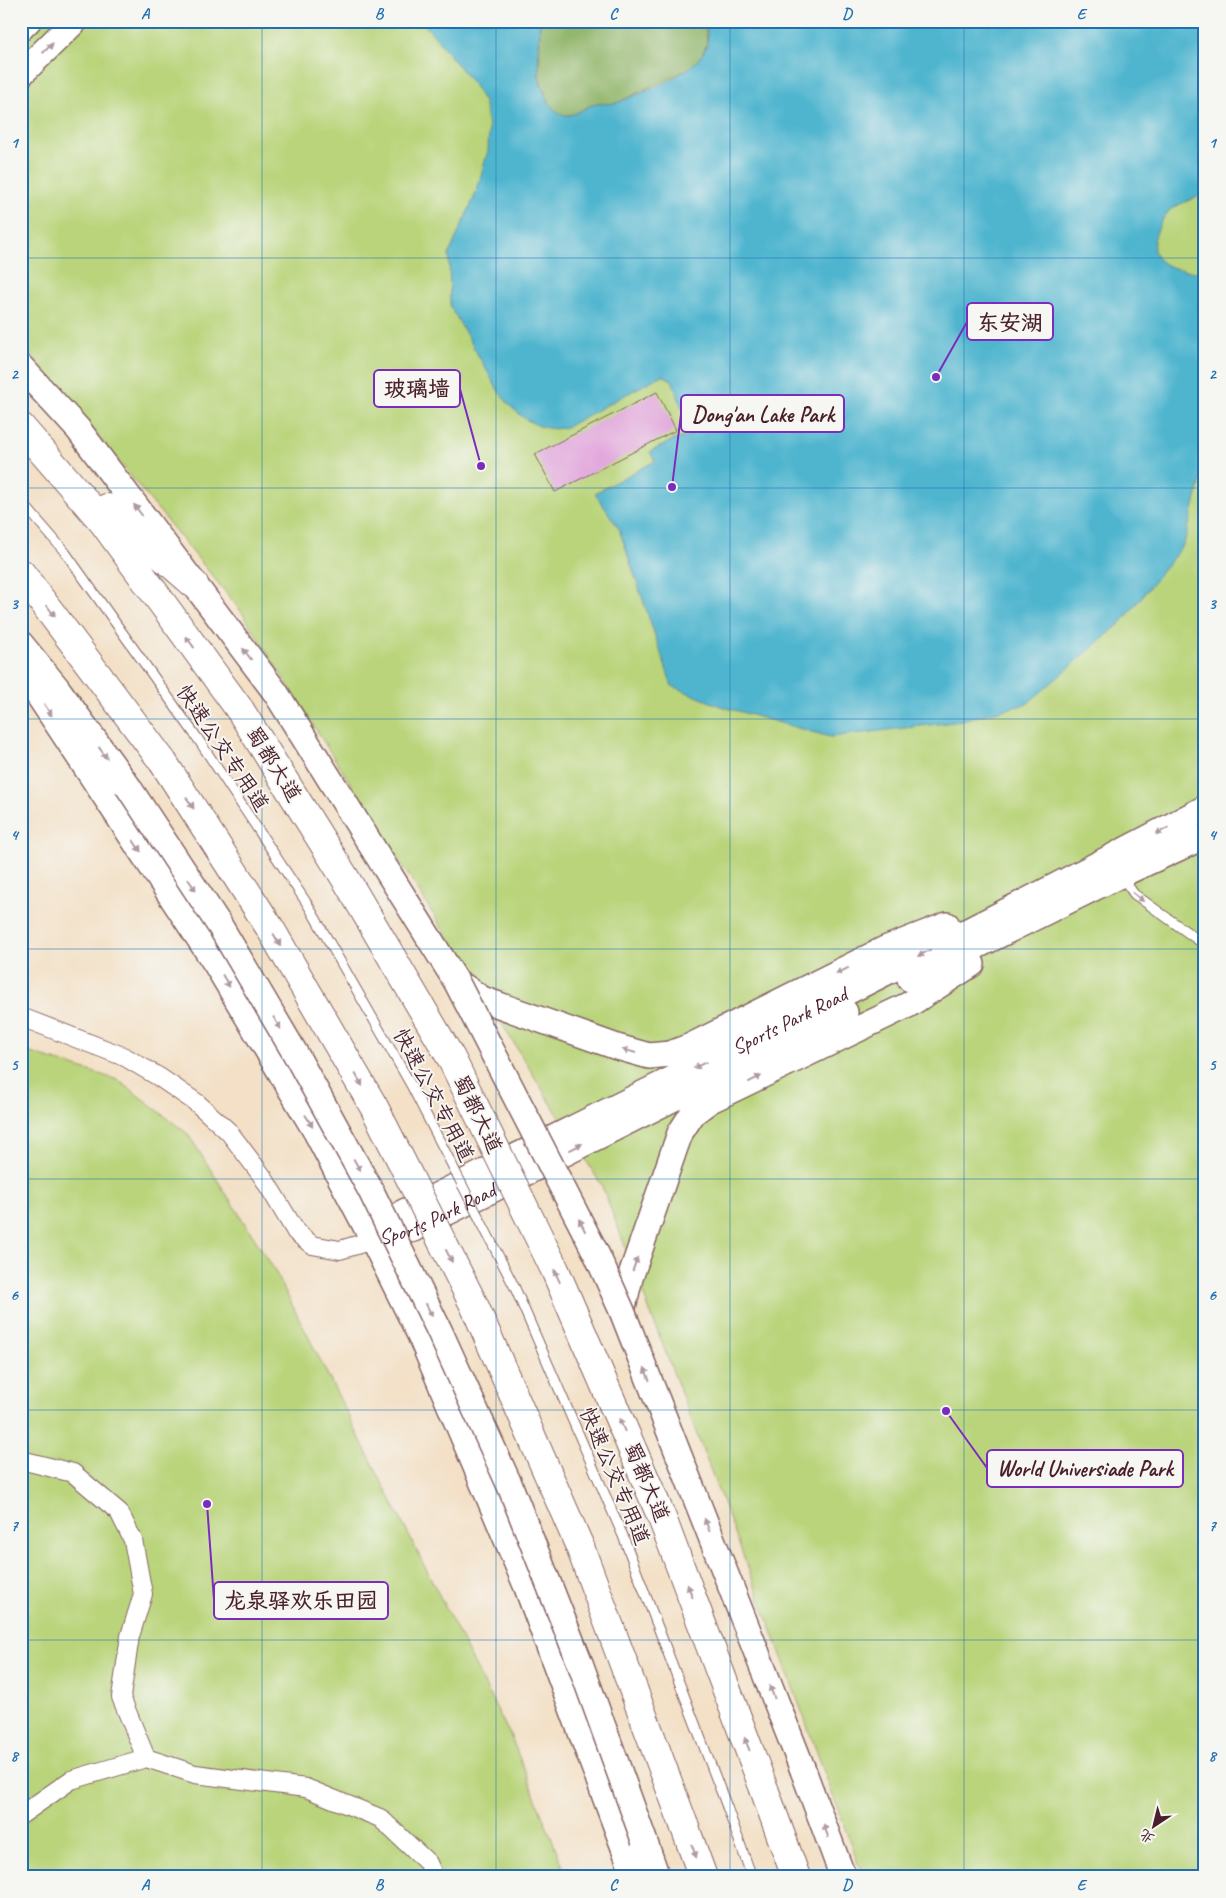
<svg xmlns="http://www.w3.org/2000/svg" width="1226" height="1898" font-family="Caveat,'LXGW WenKai TC',sans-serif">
<rect width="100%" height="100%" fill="#f6f6f2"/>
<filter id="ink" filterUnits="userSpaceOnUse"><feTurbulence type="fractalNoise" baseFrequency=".02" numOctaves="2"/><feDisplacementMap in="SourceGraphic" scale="10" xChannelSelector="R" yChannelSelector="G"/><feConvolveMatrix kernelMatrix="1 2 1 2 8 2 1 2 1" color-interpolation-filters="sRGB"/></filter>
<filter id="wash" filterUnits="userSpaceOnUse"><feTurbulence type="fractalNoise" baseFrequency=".0096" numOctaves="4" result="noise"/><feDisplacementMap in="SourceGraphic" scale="20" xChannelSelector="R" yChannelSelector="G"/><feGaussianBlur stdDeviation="1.12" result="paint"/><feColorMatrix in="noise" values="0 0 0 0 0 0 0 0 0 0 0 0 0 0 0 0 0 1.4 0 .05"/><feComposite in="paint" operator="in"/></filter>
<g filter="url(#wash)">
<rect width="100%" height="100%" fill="#f3e0c6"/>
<path fill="#b9d47a" stroke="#827a52" d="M21 21H1205V1877H863L774 1636 602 1186 468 969 241 611 21 342Z
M21 1050 118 1080 188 1134 274 1269 512 1739 567 1877H21Z"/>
<path fill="#92b66a" stroke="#6e6a4a" d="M540 21H705L707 43 701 57 690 68 619 102 611 105 594 104 573 115 564 116 556 113 550 105 539 77Z"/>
<path fill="#50b5cf" stroke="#4d6a7d" d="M422 21H540C540 39 537 58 539 75 540 87 551 114 564 115 576 117 585 106 596 104 604 103 611 105 619 102 644 91 699 74 707 44 709 38 706 28 705 21H1205V193C1195 198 1183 202 1173 208 1166 212 1161 222 1158 229 1141 267 1178 270 1205 273V475L1202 476 1184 544 1121 623 1027 704 954 722 830 737 720 706 672 686 619 529 595 493 655 461 650 452 673 440 692 435 672 380 662 375 566 427C539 435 514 413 499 392L450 306 449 254 476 193 488 151 489 127 484 102 473 84Z"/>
<g id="blocks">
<path fill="#e0a0da" d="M657 392 676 430 555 492 535 454Z"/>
</g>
</g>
<g filter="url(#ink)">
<use href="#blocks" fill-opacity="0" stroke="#856361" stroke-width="1"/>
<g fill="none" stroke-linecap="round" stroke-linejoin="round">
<defs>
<path id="lane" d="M21 501 65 552 198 739
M1122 877 1134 894 1205 945
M727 1807 752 1877"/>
<path id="street" d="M21 1017 125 1057 159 1077 197 1103 229 1132 263 1177 296 1232 312 1245 340 1250 373 1240
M21 1460 73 1473 119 1512 133 1540 143 1594 130 1636 121 1697 146 1758
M21 1815 71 1780 146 1758 195 1774 306 1788 380 1818 428 1863 434 1877"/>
<g id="secondary">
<path d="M21 28 28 21"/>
<path d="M21 74 75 21"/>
<path d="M21 367 78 429 276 693"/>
<path d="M21 644 57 688 127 785"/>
<path d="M21 669 216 964 315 1130 373 1240 420 1335 526 1585 635 1877"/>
<path d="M910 979 1120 875 1205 836"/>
<path d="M456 981 482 999 617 1047 649 1056 670 1054 691 1046 885 949 947 925"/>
<path id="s1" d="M378 1238 414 1229 845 1012"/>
<path id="s2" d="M373 1240 404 1212C672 1079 941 948 1205 808"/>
<path d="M622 1311 630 1278 680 1133 693 1113 709 1101 908 1005 972 964"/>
<path d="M803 1770 843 1877"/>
<path d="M644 1840 657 1877"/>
</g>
<path id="highway" d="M21 427 103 522 240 710
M107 508 194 584
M21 573 163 762
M764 1789 796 1877
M684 1825 703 1877
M841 1873 842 1877"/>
</defs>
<use href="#lane" stroke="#856361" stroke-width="11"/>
<use href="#street" stroke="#856361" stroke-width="20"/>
<use href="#secondary" stroke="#856361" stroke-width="28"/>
<use href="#highway" stroke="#856361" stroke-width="30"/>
<use href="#lane" stroke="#fff" stroke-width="9"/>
<use href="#street" stroke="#fff" stroke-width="18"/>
<use href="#secondary" stroke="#fff" stroke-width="25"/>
<use href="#highway" stroke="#fff" stroke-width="28"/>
<defs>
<path id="lane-bridge" d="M198 739 308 905 411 1085 515 1288 623 1536 727 1807"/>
<path id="secondary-bridge" d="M276 693 456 981 596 1253 622 1311 803 1770
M127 785 220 926 295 1053 371 1191 440 1332 510 1486 580 1663 644 1840"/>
<path id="highway-bridge" d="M240 710 347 881 451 1058 555 1270 662 1518 764 1789
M163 762 270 928 374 1107 474 1305 580 1547 684 1825"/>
</defs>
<use href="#lane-bridge" stroke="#856361" stroke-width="11" stroke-linecap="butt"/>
<use href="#secondary-bridge" stroke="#856361" stroke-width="28" stroke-linecap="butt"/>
<use href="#highway-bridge" stroke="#856361" stroke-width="30" stroke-linecap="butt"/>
<use href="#lane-bridge" stroke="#fff" stroke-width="9"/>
<use href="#secondary-bridge" stroke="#fff" stroke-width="25"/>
<use href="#highway-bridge" stroke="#fff" stroke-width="28"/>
</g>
<defs><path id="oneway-solid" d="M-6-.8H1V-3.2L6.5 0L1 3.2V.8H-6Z" transform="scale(1.25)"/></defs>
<g fill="#ae9aa0">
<use href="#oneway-solid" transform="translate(48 48) rotate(-44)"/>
<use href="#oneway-solid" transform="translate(138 510) rotate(-127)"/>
<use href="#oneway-solid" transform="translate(51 611) rotate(53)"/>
<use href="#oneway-solid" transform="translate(190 642) rotate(-126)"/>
<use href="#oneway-solid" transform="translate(247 654) rotate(-127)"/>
<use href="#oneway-solid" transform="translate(48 710) rotate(57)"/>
<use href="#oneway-solid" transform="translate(103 753) rotate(54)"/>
<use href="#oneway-solid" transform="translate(190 803) rotate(57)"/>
<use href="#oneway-solid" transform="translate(1162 831) rotate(152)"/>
<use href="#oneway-solid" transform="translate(137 846) rotate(56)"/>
<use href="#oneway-solid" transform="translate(192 885) rotate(57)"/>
<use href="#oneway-solid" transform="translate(1138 897) rotate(39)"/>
<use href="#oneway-solid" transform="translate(277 940) rotate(60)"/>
<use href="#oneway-solid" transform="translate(924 953) rotate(153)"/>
<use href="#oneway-solid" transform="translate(842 971) rotate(154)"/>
<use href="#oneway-solid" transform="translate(226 981) rotate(59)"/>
<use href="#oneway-solid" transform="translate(277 1023) rotate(59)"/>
<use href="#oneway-solid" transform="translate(629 1051) rotate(-164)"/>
<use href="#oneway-solid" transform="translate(700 1065) rotate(154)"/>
<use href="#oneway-solid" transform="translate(755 1079) rotate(-26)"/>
<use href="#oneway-solid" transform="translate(359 1080) rotate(60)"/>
<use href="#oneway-solid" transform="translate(309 1121) rotate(59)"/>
<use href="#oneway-solid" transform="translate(576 1147) rotate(-27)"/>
<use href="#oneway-solid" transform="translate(357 1165) rotate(61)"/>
<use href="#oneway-solid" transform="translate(582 1225) rotate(-117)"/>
<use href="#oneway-solid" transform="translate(449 1256) rotate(63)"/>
<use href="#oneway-solid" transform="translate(635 1264) rotate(-71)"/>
<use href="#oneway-solid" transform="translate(557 1276) rotate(-114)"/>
<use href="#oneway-solid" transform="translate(429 1310) rotate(64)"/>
<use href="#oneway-solid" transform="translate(647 1374) rotate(-111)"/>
<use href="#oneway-solid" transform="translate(622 1425) rotate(-113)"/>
<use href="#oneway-solid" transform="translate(707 1525) rotate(-111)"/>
<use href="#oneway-solid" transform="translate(690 1591) rotate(-111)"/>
<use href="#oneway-solid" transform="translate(772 1692) rotate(-111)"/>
<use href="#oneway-solid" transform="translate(747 1744) rotate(-111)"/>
<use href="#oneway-solid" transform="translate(826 1831) rotate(-110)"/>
<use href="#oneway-solid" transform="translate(694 1851) rotate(70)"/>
</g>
</g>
<path fill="none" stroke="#1f6fb2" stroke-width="1" stroke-opacity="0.55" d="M262 21V1877M496 21V1877M730 21V1877M964 21V1877M21 258H1205M21 488H1205M21 719H1205M21 949H1205M21 1179H1205M21 1410H1205M21 1640H1205"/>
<g text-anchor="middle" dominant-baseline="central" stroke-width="4" stroke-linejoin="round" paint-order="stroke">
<g font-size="21" fill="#4a1f2b" stroke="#f6f6f2">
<text transform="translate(223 748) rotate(56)">快速公交专用道</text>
<text transform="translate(274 764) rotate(58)">蜀都大道</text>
<text stroke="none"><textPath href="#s2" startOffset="472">Sports Park Road</textPath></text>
<text transform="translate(434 1095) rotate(62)">快速公交专用道</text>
<text transform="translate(478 1114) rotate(64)">蜀都大道</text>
<text stroke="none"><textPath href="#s1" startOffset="64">Sports Park Road</textPath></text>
<text transform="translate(615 1476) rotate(67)">快速公交专用道</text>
<text transform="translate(647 1482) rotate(67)">蜀都大道</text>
</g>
</g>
<path fill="none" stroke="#7b2cbf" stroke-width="2" d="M936 377L967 322M481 466L460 389M672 487L681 414M946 1411L987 1468M207 1504L214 1600"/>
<g fill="#7b2cbf" stroke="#f6f6f2" stroke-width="2">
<circle cx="936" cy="377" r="5"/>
<circle cx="481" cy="466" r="5"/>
<circle cx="672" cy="487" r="5"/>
<circle cx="946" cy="1411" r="5"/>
<circle cx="207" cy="1504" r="5"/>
</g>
<g fill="#f6f6f2" stroke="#7b2cbf" stroke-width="2">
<rect x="967" y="303" width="86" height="37" rx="5"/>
<rect x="374" y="370" width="86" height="37" rx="5"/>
<rect x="681" y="395" width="163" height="37" rx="5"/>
<rect x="987" y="1450" width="196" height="37" rx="5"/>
<rect x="214" y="1582" width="174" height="37" rx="5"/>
</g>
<g font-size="22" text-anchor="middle" font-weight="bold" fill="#4a1f2b">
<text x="1010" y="330">东安湖</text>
<text x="417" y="396">玻璃墙</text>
<text x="763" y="422">Dong'an Lake Park</text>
<text x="1085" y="1476">World Universiade Park</text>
<text x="301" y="1608">龙泉驿欢乐田园</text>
</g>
<rect width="1226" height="1898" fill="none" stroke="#f6f6f2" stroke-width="55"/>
<g transform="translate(1154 1826) rotate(215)" stroke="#f6f6f2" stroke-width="4" paint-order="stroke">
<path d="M0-4L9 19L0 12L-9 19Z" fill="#4a1f2b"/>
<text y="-8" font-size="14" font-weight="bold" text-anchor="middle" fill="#4a1f2b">北</text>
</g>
<rect x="28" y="28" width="1170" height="1842" fill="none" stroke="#1f6fb2" stroke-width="2"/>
<g font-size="16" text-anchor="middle" font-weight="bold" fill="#1f6fb2">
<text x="145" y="19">A</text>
<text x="379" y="19">B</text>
<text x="613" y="19">C</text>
<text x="847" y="19">D</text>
<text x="1081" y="19">E</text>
<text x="14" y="148">1</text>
<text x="1212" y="148">1</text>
<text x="14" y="379">2</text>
<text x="1212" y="379">2</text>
<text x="14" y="609">3</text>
<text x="1212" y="609">3</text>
<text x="14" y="840">4</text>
<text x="1212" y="840">4</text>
<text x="14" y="1070">5</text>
<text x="1212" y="1070">5</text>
<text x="14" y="1300">6</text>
<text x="1212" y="1300">6</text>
<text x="14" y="1531">7</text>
<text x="1212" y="1531">7</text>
<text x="14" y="1761">8</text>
<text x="1212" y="1761">8</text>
<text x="145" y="1890">A</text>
<text x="379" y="1890">B</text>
<text x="613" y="1890">C</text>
<text x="847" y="1890">D</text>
<text x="1081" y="1890">E</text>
</g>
</svg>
